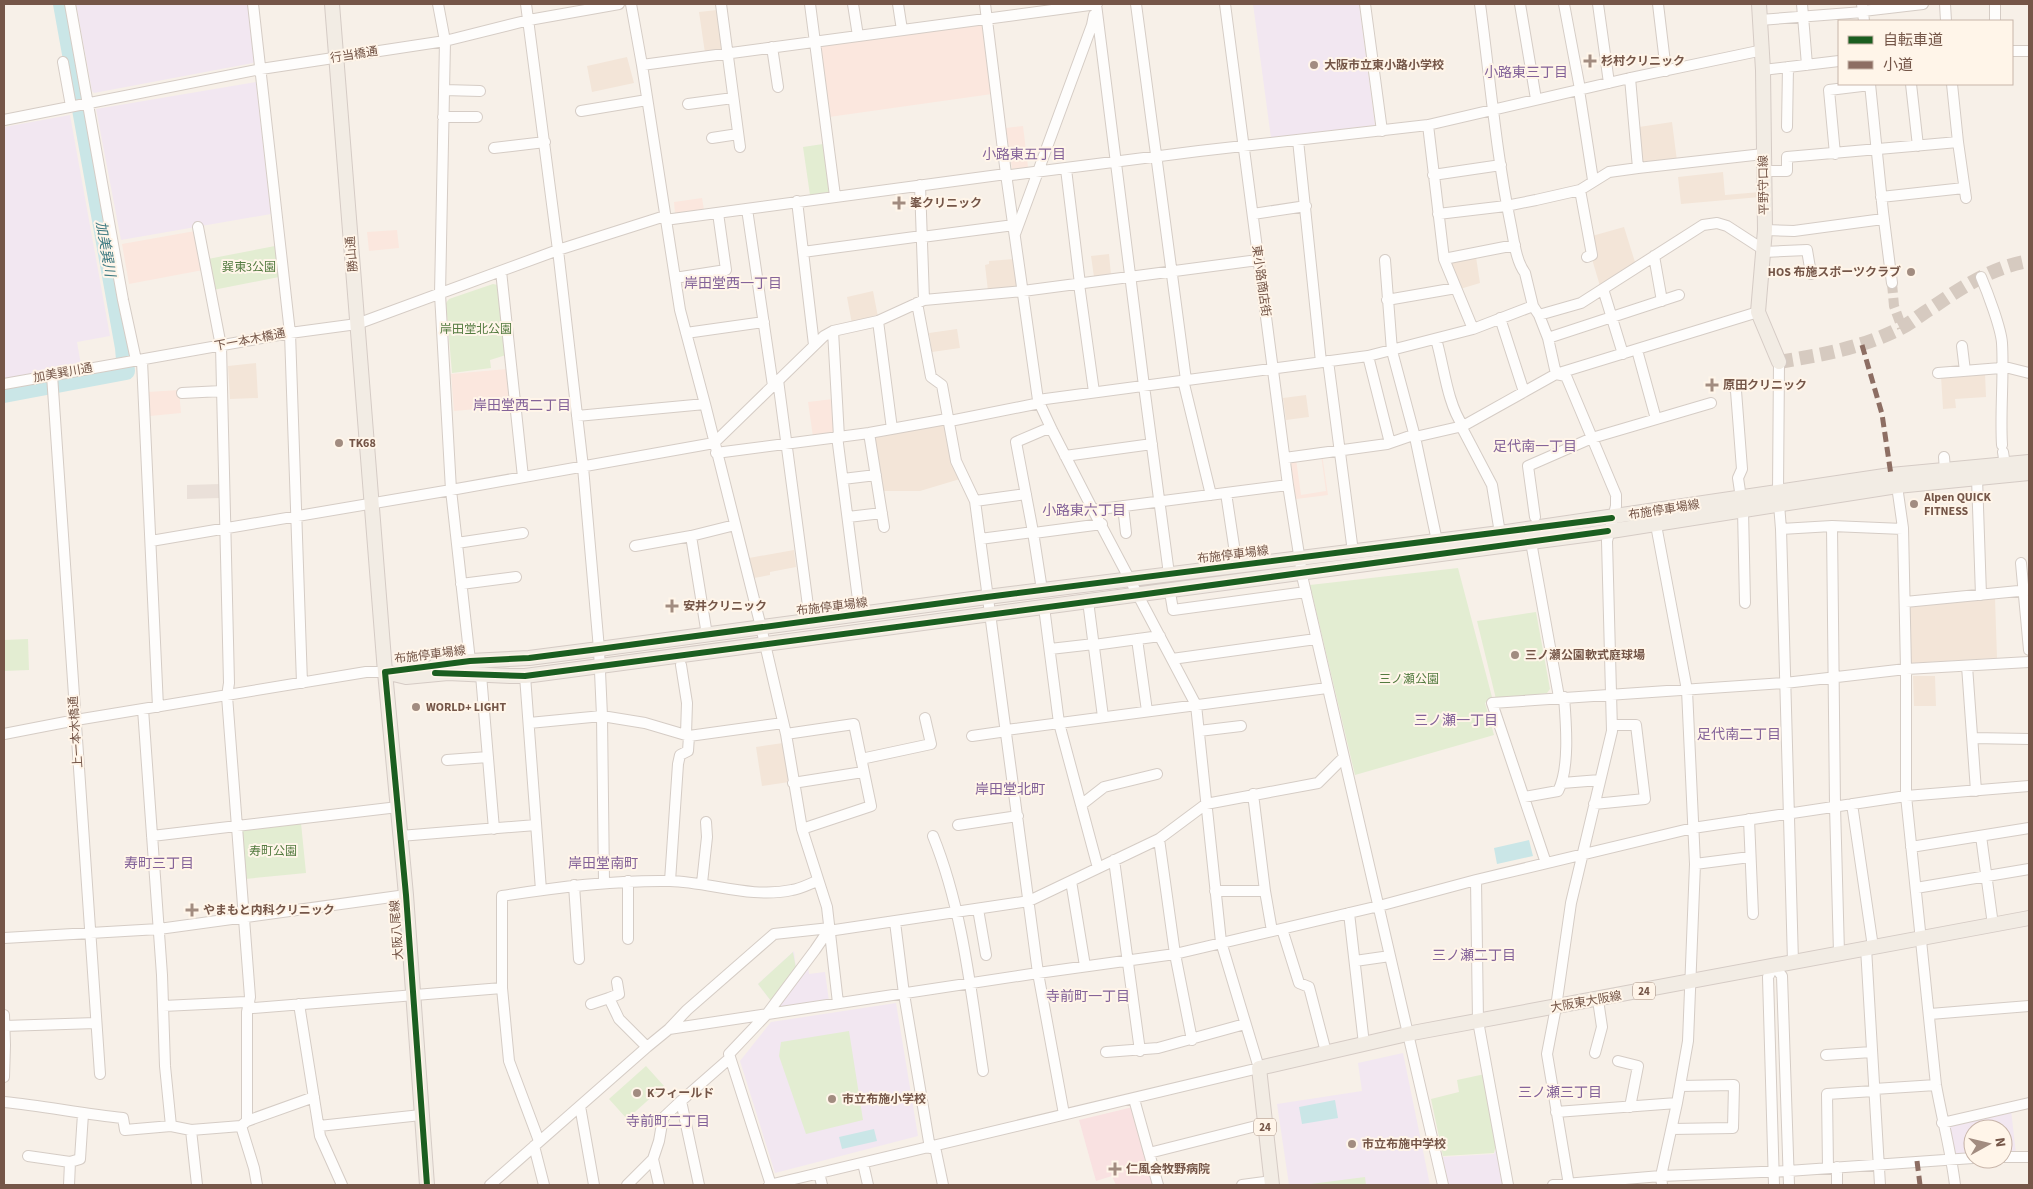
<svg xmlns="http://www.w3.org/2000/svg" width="2033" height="1189" font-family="'Source Sans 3','Noto Sans JP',sans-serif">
<rect width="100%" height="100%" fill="#f7f0e8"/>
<path fill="#f3e5d8" d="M717 10 723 50 705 53 699 12Z
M627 57 634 83 592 92 587 66Z
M1672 122 1677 161 1643 163 1639 127Z
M1723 172 1725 195 1760 192V197L1681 204 1678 177Z
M1624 227 1635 262 1600 286 1592 259V236Z
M1109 254 1111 275 1094 277 1091 256Z
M1476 257 1480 283 1460 289 1449 260Z
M1014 259 1017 287 988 291 985 265 989 264V261Z
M873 291 878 317 852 324 847 297Z
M957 329 960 348 932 352 929 333Z
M256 363 258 398 230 399 228 366Z
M1985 373 1986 397 1955 399 1956 408 1943 409 1941 376Z
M1306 395 1309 417 1286 420 1283 398Z
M945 422 960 479 920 491H883L875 439 877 435Z
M794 550 796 567 770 572V575L754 578 749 558Z
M1995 598 1997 658 1911 663 1909 606Z
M1913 676H1935L1936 706H1914Z
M783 743 789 782 762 786 756 747Z"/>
<path fill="#fbe7de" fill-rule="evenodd" d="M982 23 992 94 829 117 819 46Z
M1023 126 1028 167 1012 169 1006 128Z
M702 198 704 210 675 214 674 202Z
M397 230 399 248 369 251 367 232Z
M195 231 203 270 129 284 122 244Z
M507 369 510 406 454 411 451 374Z
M179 390 181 413 150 416 148 392Z
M833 399 834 434 813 437 808 402Z
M1322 454 1328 495 1296 499 1290 458ZM1321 455 1326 491 1301 495 1296 459Z"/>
<path fill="#eae0d9" d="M220 484V498L187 499V485Z"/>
<path fill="#f2e7f1" d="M76 4H249L256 59 253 63 94 93 92 91Z
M1253 4H1359L1375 125 1271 138Z
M256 82 271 214 121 240 96 109Z
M70 115 110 336 77 342 81 365 4 380V127Z
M794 951 796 968 808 966 809 974 825 972 829 1001 776 1008 758 984Z
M896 1003 918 1136 775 1173 740 1061 771 1022Z
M1403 1053 1430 1185H1289L1277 1104 1362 1091 1358 1063Z
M2011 1110 2016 1154 2003 1155V1129H1973V1156L1956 1157 1949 1124Z
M1498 1146 1503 1185H1447L1443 1157 1494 1154Z"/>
<path fill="#f9e1e1" d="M1133 1107 1155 1185H1116L1112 1176 1096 1181 1079 1120Z"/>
<path fill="#e3edd2" d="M823 144 830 192 810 195 803 147Z
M275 246 279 277 213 290 208 259Z
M493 284 498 285 506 355 490 360 491 368 452 373 446 303 449 299Z
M1458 568 1492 697 1485 703 1494 735 1355 775 1310 585Z
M1536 612 1550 689 1547 693 1496 699 1477 621Z
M28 639 29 670 4 671V640Z
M301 823 306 873 245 879 240 833 245 828Z
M793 952 796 968 774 1005 758 984Z
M849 1031 863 1120 806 1134 779 1056 781 1042Z
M646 1066 664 1086 627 1119 609 1099Z
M1485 1074 1496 1145 1494 1153 1443 1156 1431 1099 1459 1092 1457 1080Z
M1365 1177 1366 1185H1303Z"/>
<path fill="#cae6e7" d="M1529 840 1533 856 1497 864 1494 848Z
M1335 1100 1338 1118 1302 1124 1299 1107Z
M874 1129 877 1141 842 1149 839 1137Z"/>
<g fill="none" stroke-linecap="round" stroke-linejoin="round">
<path stroke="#cae6e7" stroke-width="18" d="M4 394 126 371 124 348 62 4"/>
<path stroke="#d6cac0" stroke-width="10" stroke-dasharray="10 5" stroke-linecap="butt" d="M1892 283 1894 306 1902 328"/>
<path stroke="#d6cac0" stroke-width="14" stroke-dasharray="14 7" stroke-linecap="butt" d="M1779 362C1821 355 1862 348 1901 328 1911 323 1920 315 1930 309 1961 288 1992 267 2029 261"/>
<defs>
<path id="minor" d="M70 4 123 300 136 360
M253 4 290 333 302 683
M438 4 445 41 440 294 451 490 470 661
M526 4 558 250 583 467 599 649 602 716 604 882
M631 4 642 65 680 310 705 404 761 627 786 734 802 829 827 907 838 1003
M721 4 740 147
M810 4 835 196
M853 4 858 36
M898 4 902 30
M1096 4 1144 386 1169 574
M1136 4 1186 380
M1225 4 1288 485 1303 580 1443 1185
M1365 4 1382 131
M1480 4C1490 78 1496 153 1511 226 1514 241 1516 261 1525 273L1533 306 1539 315 1548 338 1556 374
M1520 4 1536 99
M1564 4 1580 89
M1598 4 1609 83
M1658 4 1666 71
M1802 4 1807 65
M1862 4 1864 21
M1945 4 1946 21
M1995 4V21
M1863 11 1923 4
M1760 20 1863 12
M772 47 778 87
M2012 51H2029
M63 62 71 106
M642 65 1097 4
M1763 70 1839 61
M1630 78 1638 168 1763 154
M1870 84 1883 212 1892 283
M1911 84 1918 146
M1952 84 1958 142 1966 198
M444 90 480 91
M1579 90 1593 180
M688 104 733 98
M581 111 647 100
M443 117H477
M4 120 261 69 445 41 529 20 619 4
M1428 125 1444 259 1515 245
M1787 127 1788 67
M712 138 738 134
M1298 140 1321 362
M494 148 545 142
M1835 154 1829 90 1870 85
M1066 169 1080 284
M1764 171H1787V157L1958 142
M1433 175 1501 165
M920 185 924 300
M1580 190 1592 255 1587 257
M1881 197 1964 188
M797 201 814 345
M747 209 773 386
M1253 214 1306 206
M1438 214 1506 206 1536 200 1580 190 1609 172 1638 168
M665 220 1006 174 1011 175 1199 151 1428 125 1630 78 1763 50
M198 227 221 346 229 683 227 696 250 997 247 1012V1121L241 1126 254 1168 257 1185
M1765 230 1794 231 1883 219
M1015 234 1092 25 1094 15
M922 237 1014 225
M803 252 922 236
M1764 252 1807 250 1811 274
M1654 256 1662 301
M1444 259 1473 329
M1385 260 1392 351 1415 437 1437 541
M501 271 523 477
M1981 277C1987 291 2001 328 2002 343 2004 377 2000 411 2002 445
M675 278 726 270 718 213
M1079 284 1094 392
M1603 289 1623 354
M1387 300 1456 288
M917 303 931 377 942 385 956 461 975 501 1038 973 1064 1114
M1539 315 1581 303 1703 225 1717 223 1727 226 1764 250
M1500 318 1524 392
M878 321 892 429
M833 331 839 437
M686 333 764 322
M1548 338 1679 295
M1436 339C1444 366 1447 403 1463 426
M1962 346 1965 371
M1637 350 1656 419
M1368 356 1390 443
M142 361 158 707
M1328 361 1353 552
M1779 362 1778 492 1781 529 1793 962
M2001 366 2029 373
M1938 373 2001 368
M1556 374 1566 376 1616 495V506L1607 541 1612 731 1571 903 1556 1007 1547 1054 1569 1185
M52 375 100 1074
M778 380 810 621
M1183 380 1211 495
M1731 383 1736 391 1742 469 1738 478 1741 498
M4 384 290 333 357 324 558 250 665 216
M182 393 222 391
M1038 400 1368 356 1473 329 1533 306
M577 416 705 404
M1461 426 1492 485 1500 533
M869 433 884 527
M837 436 860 615
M1415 437 1463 426 1556 374 1758 312
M2003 452 2005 465
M716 453 869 433 947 419 950 421 1040 403
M1065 456 1152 444
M1944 457 1945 470
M1285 458 1387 444 1413 435
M1977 478 1981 595
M843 479 876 475
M1894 481 1897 486 1903 528 1906 669V796L1936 1085C1942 1119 1951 1151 1955 1185
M1226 493 1237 566
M975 501 1026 494
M1123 506 1126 533
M1093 510 1288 485
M1743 510 1745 603
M848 517 882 513
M1535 517 1528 466 1592 438 1711 403
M1656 525 1687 690 1695 864 1688 1041 1677 1103 1661 1176 1662 1185
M1832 526 1835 806 1839 953
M1781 529 1832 526 1903 529
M1034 533 1102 524
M691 536 707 635
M980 539 1033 532
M151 541 451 490 714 443 824 336 833 331 878 321 924 300 1023 291 1258 260
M1531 542 1559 697
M457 543 523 533
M635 546 691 536 735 525
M2021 563 2029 650
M461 584 516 577
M1042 590 1033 532 1016 442 1044 430H1052
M1171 598 1173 610 1306 592
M1088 601 1103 717
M1905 602 2029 590
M1044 607 1059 723 1098 868
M1137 639 1147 711
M1094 645 1160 636
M1050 649 1094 644
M1172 659 1316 639
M681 665 687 703 686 734
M1967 666 1976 791
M481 675 494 829
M525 676 541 890
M143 709 162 975 165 1066 171 1126
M529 723 602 716 645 723 689 736 783 723
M1006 730 1327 688
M1199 731 1241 726
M4 734 76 720 366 672H385
M786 734 854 724 871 806 802 829
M972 736 1007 731
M1973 738 2029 739
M861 759 931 744 925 718
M447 760 488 757
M793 783 863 772
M1562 783 1600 780
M1253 794 1265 891
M1524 797 1558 791C1570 769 1566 722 1564 697
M1594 804 1645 799 1636 725H1612
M1852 804 1873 947
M1081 805 1104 787 1157 774
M1749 819 1753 914
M958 825 1018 816
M152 836 398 807
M400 836 536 825
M933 836C963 910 971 993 983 1071
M1981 836 1993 925
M1159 839 1175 954 1192 1040
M1911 847 2029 828
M1114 860 1140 1051
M1546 863 1492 703 1785 683 1906 669 2029 662
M1695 864 1750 857
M1476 880 1478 1021 1508 1185
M628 881V939
M670 881 678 764 680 755 688 751 689 736
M1071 881 1085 966
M702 883 707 837 706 822
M574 885 579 959
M1916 888 2029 869
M1215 891H1265L1272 931
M978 909 986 955
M1349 913 1364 1044
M895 922 904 994 930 1148
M1282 929 1299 983 1309 987 1326 1052
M4 938 159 929 406 895
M1866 948 1880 1185
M1355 961 1390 956
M609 998 619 994 617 982
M299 1004 320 1136 342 1185
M591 1004 609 998 619 1019 647 1047
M163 1006 246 1002 253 1008 502 988
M1930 1014 2029 1006
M4 1015 5 1045 4 1077
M4 1026 96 1023
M669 1029 1038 973 1175 954 1379 906 1476 880 1693 828 1906 796 2029 786
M1106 1052 1158 1048 1245 1024
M1595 1053 1602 1027 1598 1000
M1826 1055 1872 1052
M1618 1061 1638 1066 1630 1107
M1874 1089 1936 1085
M1134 1099 1158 1185
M4 1102C44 1106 83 1114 123 1118L125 1130 171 1126 191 1130 241 1126
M580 1106 594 1185
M1556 1112 1677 1103
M247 1121 314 1097
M1942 1123 2029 1103
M319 1126 421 1115
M1672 1129 1733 1128 1734 1085 1680 1086
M191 1130 197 1185
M539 1141 509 1061 502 988V896C558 887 613 880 670 881 710 882 752 899 792 890 800 889 809 884 817 881
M534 1146 544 1185
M935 1147 943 1185
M1149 1153 1264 1124
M28 1156 70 1162
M2003 1157H2029
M653 1159 659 1185
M863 1163 868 1185
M1837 1167V1185
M1828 1168 1827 1094 1874 1091
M819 1173 822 1185
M69 1185 70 1162 80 1159 83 1114
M490 1185 647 1047 669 1029 687 1010 774 934 830 928 835 930 1029 901 1159 839 1206 804 1318 783 1344 757
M627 1185 653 1159 659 1141 663 1118 681 1101
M699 1185 681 1101 730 1058
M769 1185 1259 1068 1221 942 1196 705 1093 510 1052 430 1038 400 1006 174 985 4
M771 1185 729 1054 767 1014 815 950 830 928
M1242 1185 1272 1181
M1553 1185 1661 1176 1788 1171 1973 1158
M1774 1185 1768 977 1774 966 1782 976 1789 1185"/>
<path id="major" d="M332 4 385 672 406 895 427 1185
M1759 4 1763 70 1765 230 1758 312 1779 362
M435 666 470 661 529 658 599 649 987 597 1500 533 1891 475 2029 462
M385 672 406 677 448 673 510 676H525L1592 534 1897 486 2029 473
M1272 1185 1259 1068 1407 1034 2029 918"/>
</defs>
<use href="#minor" stroke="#d5ccc5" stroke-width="12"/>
<use href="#major" stroke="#d5cbc5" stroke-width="16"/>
<use href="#minor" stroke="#fefdfc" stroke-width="10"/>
<use href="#major" stroke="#f2ece4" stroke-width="14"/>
<path stroke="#8d6e63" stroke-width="5" stroke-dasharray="10 5" stroke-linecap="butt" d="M1862 345 1882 414 1891 475
M1917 1161 1920 1185"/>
<defs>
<path id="cycleway" d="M385 672 470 661 529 658 599 649 987 597 1612 518
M385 672 406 895 427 1185
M435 673 525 676 1139 595 1608 531"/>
</defs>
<use href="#cycleway" stroke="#fff5e9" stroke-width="9"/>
<use href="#cycleway" stroke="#1b5e20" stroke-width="6"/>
</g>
<g fill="#a28c80" stroke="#fff5e9" stroke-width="2">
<path d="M1587.5 53.5h5v5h5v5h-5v5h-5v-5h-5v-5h5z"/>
<circle cx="1314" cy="65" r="5"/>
<path d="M896.5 195.5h5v5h5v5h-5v5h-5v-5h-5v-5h5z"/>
<circle cx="1911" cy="272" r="5"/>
<path d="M1709.5 377.5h5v5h5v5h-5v5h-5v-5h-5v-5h5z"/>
<circle cx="339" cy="443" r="5"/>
<circle cx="1914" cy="504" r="5"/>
<path d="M669.5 598.5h5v5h5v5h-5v5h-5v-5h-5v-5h5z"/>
<circle cx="1515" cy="655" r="5"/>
<circle cx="416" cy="707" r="5"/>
<path d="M189.5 902.5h5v5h5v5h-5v5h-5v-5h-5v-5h5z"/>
<circle cx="637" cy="1093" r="5"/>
<circle cx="832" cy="1099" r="5"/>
<circle cx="1352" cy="1144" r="5"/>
<path d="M1112.5 1161.5h5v5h5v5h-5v5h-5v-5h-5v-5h5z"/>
</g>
<g text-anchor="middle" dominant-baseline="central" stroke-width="4" stroke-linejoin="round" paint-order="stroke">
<g fill="#fff5e9" stroke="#9e8678" stroke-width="1">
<rect x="1633" y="982.5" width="22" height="17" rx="4"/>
<rect x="1254" y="1118.5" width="22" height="17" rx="4"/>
</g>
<g font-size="11" font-weight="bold" fill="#755648">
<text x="1644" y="991">24</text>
<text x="1265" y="1127">24</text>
</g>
<g font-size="12" fill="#755648" stroke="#fff5e9">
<text transform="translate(354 55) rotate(-9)">行当橋通</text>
<text transform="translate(1764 185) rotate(-91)">平野守口線</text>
<text transform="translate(352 254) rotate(-95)">勝山通</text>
<text transform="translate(1261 281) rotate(82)">東小路商店街</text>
<text transform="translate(250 340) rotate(-11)">下一本木橋通</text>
<text transform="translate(63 373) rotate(-10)">加美巽川通</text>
<text transform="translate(1664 510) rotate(-9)">布施停車場線</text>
<text transform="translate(1233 555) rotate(-7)">布施停車場線</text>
<text transform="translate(832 607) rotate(-7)">布施停車場線</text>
<text transform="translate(430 655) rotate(-7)">布施停車場線</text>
<text transform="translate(76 732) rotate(-94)">上一本木橋通</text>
<text transform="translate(397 930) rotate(-94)">大阪八尾線</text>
<text transform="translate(1586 1002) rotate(-10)">大阪東大阪線</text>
</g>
<g font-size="12" font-weight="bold" fill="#755648" stroke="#fff5e9" text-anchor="start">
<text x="1601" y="61">杉村クリニック</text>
<text x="1324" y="65">大阪市立東小路小学校</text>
<text x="910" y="203">峯クリニック</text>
<text x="1901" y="272" text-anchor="end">HOS 布施スポーツクラブ</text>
<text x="1723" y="385">原田クリニック</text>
<text x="349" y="443">TK68</text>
<text x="1924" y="497">Alpen QUICK<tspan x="1924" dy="14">FITNESS</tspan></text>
<text x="683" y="606">安井クリニック</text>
<text x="1525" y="655">三ノ瀬公園軟式庭球場</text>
<text x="426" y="707">WORLD+ LIGHT</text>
<text x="203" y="910">やまもと内科クリニック</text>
<text x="647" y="1093">Kフィールド</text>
<text x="842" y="1099">市立布施小学校</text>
<text x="1362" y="1144">市立布施中学校</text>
<text x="1126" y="1169">仁風会牧野病院</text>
</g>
<g font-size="12" fill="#547b40" stroke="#fff5e9">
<text x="249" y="267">巽東3公園</text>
<text x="476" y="329">岸田堂北公園</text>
<text x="1409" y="679">三ノ瀬公園</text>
<text x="273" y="851">寿町公園</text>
</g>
<g font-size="14" fill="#846399" stroke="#fff5e9">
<text x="1526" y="73">小路東三丁目</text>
<text x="1024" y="155">小路東五丁目</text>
<text x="733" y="284">岸田堂西一丁目</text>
<text x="522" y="406">岸田堂西二丁目</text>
<text x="1535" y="447">足代南一丁目</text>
<text x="1084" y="511">小路東六丁目</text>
<text x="1456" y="721">三ノ瀬一丁目</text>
<text x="1739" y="735">足代南二丁目</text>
<text x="1010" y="790">岸田堂北町</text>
<text x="159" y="864">寿町三丁目</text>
<text x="603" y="864">岸田堂南町</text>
<text x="1474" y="956">三ノ瀬二丁目</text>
<text x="1088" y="997">寺前町一丁目</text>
<text x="1560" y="1093">三ノ瀬三丁目</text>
<text x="668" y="1122">寺前町二丁目</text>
</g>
<g font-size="14" font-style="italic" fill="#3e7a82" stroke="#fff5e9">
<text transform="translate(105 249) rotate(80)">加美巽川</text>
</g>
</g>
<rect width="2033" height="1189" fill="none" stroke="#755648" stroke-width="10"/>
<rect x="1838" y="20" width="175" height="65" fill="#fff5e9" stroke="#c8b5a9"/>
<rect x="1848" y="36" width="25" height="8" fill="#1b5e20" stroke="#c8b5a9"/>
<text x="1883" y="45" font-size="15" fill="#755648">自転車道</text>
<rect x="1848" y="61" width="25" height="8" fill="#8d6e63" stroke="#c8b5a9"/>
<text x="1883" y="70" font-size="15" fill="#755648">小道</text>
<g transform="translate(1988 1144) rotate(82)"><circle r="24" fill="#fff5e9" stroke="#c8b5a9"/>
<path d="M0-4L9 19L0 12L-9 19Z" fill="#a28c80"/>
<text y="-8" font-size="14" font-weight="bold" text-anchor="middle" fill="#755648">N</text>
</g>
</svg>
